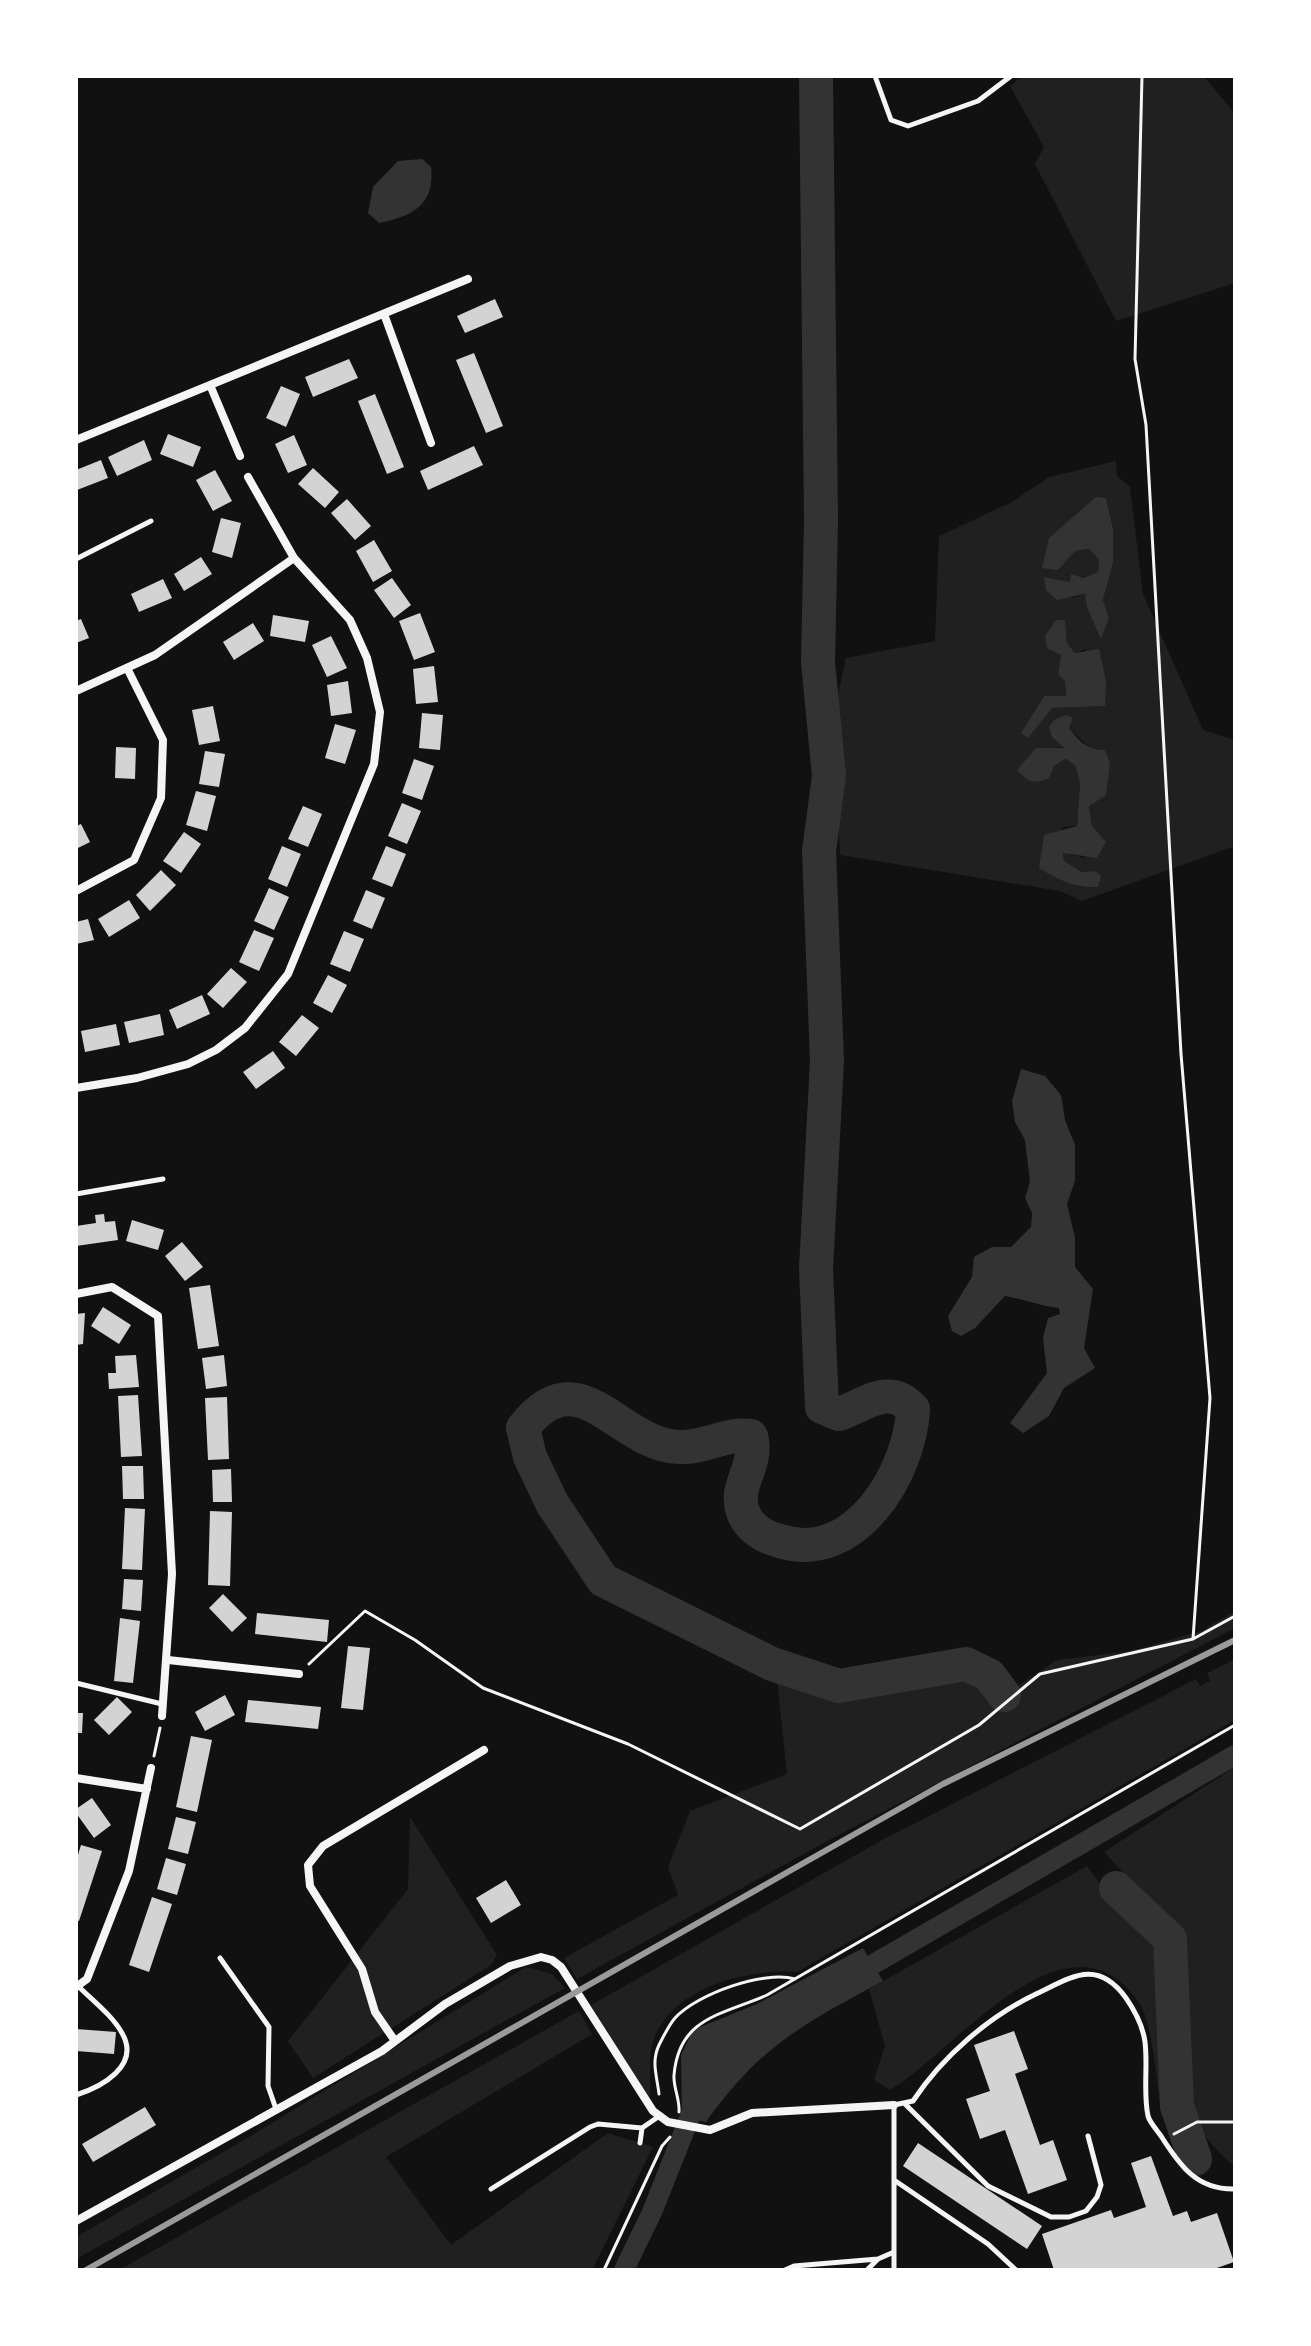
<svg xmlns="http://www.w3.org/2000/svg" width="1311" height="2346" font-family="Lato,sans-serif">
<rect width="100%" height="100%" fill="#111"/>
<path fill="#202020" fill-rule="evenodd" d="M1023 76H1204L1235 114V283L1116 321 1035 164 1044 147 1010 86Z
M1116 461 1117 476 1130 487 1143 594 1203 730 1235 740V846L1082 901 1060 891 840 855 833 718 846 658 935 641 939 536 1012 502 1049 477ZM1106 498 1113 528V563L1103 600 1109 618 1101 638 1087 608 1086 594 1072 598 1045 577 1070 582 1098 572 1099 560 1089 549 1075 551 1058 570ZM1065 621 1067 643 1075 654 1085 649 1105 706 1052 708 1021 733 1044 696H1066L1065 681 1059 674ZM1069 728 1092 750H1104L1089 806 1092 826 1084 858 1063 852 1064 861 1082 872 1095 871 1101 877 1039 868 1063 827 1077 826 1080 783 1075 765 1065 759 1054 766 1036 749 1064 747 1062 742Z
M1235 1611V1628L829 1840 577 1979 564 1958 678 1895 668 1867 690 1811 787 1774 777 1679 819 1697 854 1699 916 1688 964 1673 977 1675 998 1699 1057 1660 1131 1651 1201 1631Z
M1235 1659V1720L797 1972C748 1968 672 1988 654 2039 646 2060 653 2080 649 2101L591 2005 884 1839 1196 1679 1200 1686 1210 1681 1207 1673Z
M1235 1767V2167C1214 2149 1192 2124 1186 2097L1178 1931 1104 1852Z
M410 1817 497 1955 491 1965 313 2078 288 2041 408 1889Z
M1087 1866 1108 1895 1160 1945 1170 2120 1162 2116C1156 2083 1155 2044 1144 2013 1139 1999 1124 1983 1112 1976 1043 1932 943 2060 890 2090L874 2080 885 2046 869 1989Z
M526 1967 552 1974 565 1988 76 2259V2237L249 2137Z
M579 2011 592 2034 386 2157 451 2245 608 2133 653 2147 592 2270H119Z"/>
<path fill="#333" d="M422 159 431 167C435 205 413 216 379 223L368 213 373 187 398 161Z
M1096 497 1106 498 1113 528V563L1103 600 1109 618 1101 639 1087 608 1085 594 1057 600 1046 590 1044 577 1070 582 1071 574 1083 578 1098 572 1099 560 1089 549 1075 551 1058 570 1042 568 1049 538Z
M1056 620H1065L1067 643 1075 653 1099 649 1106 681 1105 706 1052 708 1028 738 1021 733 1044 696H1066L1065 681 1058 674 1061 655 1047 648 1045 636Z
M1066 715 1073 718 1069 728C1080 742 1087 750 1105 750L1110 763 1106 795 1089 806 1092 826 1106 842 1097 858 1063 853 1064 861 1082 872 1095 871 1101 876 1098 887C1075 888 1058 880 1039 868L1044 835 1077 826 1080 783 1075 765 1065 759 1054 766 1049 778C1035 785 1027 782 1017 770L1036 748H1064L1052 737 1049 727 1054 720Z
M1021 1069 1045 1076 1061 1095 1065 1120 1075 1145V1181L1067 1204 1075 1238V1267L1093 1289 1084 1348 1095 1368 1064 1388 1049 1416 1023 1433 1010 1423 1047 1373 1043 1338 1048 1318 1060 1314 1059 1308C1040 1306 1024 1299 1005 1296L975 1328 961 1336 952 1331 948 1316 972 1277 974 1257 992 1247H1011L1031 1227 1032 1213 1025 1198 1030 1182 1025 1140 1015 1122 1012 1101Z
M863 1948 883 1981C802 2025 761 2045 706 2122L682 2117 681 2055 693 2030 757 2004Z"/>
<g fill="none" stroke-linecap="round" stroke-linejoin="round">
<path stroke="#333" stroke-width="20" d="M851 1977 1235 1755
M624 2270 653 2210 698 2096"/>
<path stroke="#333" stroke-width="34" d="M816 76 821 520 818 662 829 776 819 851 827 1061 816 1269 822 1407 839 1414C867 1404 889 1383 913 1409 910 1474 854 1565 780 1541 764 1537 749 1528 743 1512 733 1485 759 1466 751 1436 725 1433 705 1448 679 1447 619 1446 579 1354 523 1428L530 1457 552 1503 603 1580 772 1664 839 1686 966 1664 989 1675 1004 1695
M1116 1888 1170 1939 1177 2106 1195 2159"/>
</g>
<path fill="#d3d3d3" d="M495 299 503 317 465 333 457 316Z
M474 353 503 426 486 433 456 360Z
M349 359 358 378 313 397 305 377Z
M281 386 300 394 286 427 266 418Z
M375 394 404 467 387 474 358 401Z
M168 434 201 447 193 467 160 454Z
M294 435 307 465 288 473 275 444Z
M144 440 152 460 117 476 108 457Z
M474 446 483 465 428 490 420 471Z
M101 460 108 478 77 490 76 470Z
M313 468 339 492 325 508 298 484Z
M215 470 232 501 213 511 196 480Z
M347 499 371 526 355 540 331 513Z
M221 518 241 523 232 558 212 552Z
M374 540 392 571 373 582 356 551Z
M201 557 212 574 184 591 174 574Z
M392 578 411 605 394 618 374 590Z
M163 579 172 598 139 612 131 594Z
M420 613 435 652 414 660 399 621Z
M273 615 309 621 305 642 270 636Z
M81 619 89 638 76 643V621Z
M253 623 264 641 234 660 223 642Z
M331 636 347 668 327 677 312 645Z
M434 666 438 702 416 704 413 669Z
M348 681 352 713 331 716 327 685Z
M213 706 220 741 199 745 192 710Z
M422 713 443 715 440 750 419 748Z
M335 724 356 730 345 764 325 758Z
M116 747 136 748 135 779 115 778Z
M205 751 225 754 219 787 199 784Z
M414 759 434 766 422 800 402 793Z
M196 791 216 796 207 831 186 825Z
M402 803 421 811 407 844 388 836Z
M303 806 322 814 308 847 288 839Z
M81 824 90 842 76 849V826Z
M184 832 201 844 181 873 163 861Z
M282 846 301 854 287 887 268 879Z
M386 846 406 854 392 887 372 879Z
M161 870 176 885 150 911 136 895Z
M269 888 289 897 274 930 254 921Z
M366 890 385 898 372 929 353 921Z
M129 900 140 918 109 937 98 919Z
M88 919 94 940 76 944V922Z
M254 930 274 938 259 971 239 962Z
M344 931 364 939 350 972 330 964Z
M231 968 247 982 223 1008 207 994Z
M328 975 347 985 332 1013 313 1003Z
M202 995 210 1014 177 1029 169 1010Z
M160 1014 164 1035 129 1043 124 1022Z
M302 1015 319 1028 296 1056 279 1042Z
M116 1024 120 1045 85 1052 81 1031Z
M273 1051 285 1068 256 1089 243 1072Z
M104 1214 105 1222 115 1221 118 1240 76 1246V1226L96 1223 95 1215Z
M132 1220 164 1230 158 1250 126 1241Z
M182 1242 203 1267 185 1281 165 1256Z
M210 1285 219 1346 198 1349 189 1288Z
M103 1307 131 1325 119 1344 91 1326Z
M85 1313 83 1344 76 1345V1314Z
M136 1355 139 1387 109 1389 108 1373H116L115 1356Z
M224 1355 227 1386 206 1389 202 1358Z
M138 1395 142 1456 121 1457 118 1396Z
M227 1397 229 1459 208 1460 205 1398Z
M122 1466H143L144 1499H123Z
M231 1469 232 1502H213L212 1470Z
M125 1508 145 1509 142 1570 122 1569Z
M210 1511 232 1512 230 1586 208 1585Z
M124 1579 143 1580 141 1611 122 1609Z
M223 1594 247 1618 232 1632 209 1608Z
M257 1613 329 1620 327 1642 255 1634Z
M120 1618 140 1621 133 1683 114 1681Z
M348 1646 370 1648 363 1710 341 1708Z
M225 1695 235 1715 205 1731 195 1712Z
M117 1697 132 1712 109 1735 94 1720Z
M248 1700 321 1707 318 1729 245 1722Z
M76 1713H83L82 1733H76Z
M191 1736 212 1740 197 1812 176 1807Z
M92 1798 111 1825 94 1838 76 1813V1809Z
M176 1817 196 1822 188 1854 168 1849Z
M81 1845 102 1851 79 1921 76 1920V1861Z
M166 1858 186 1864 177 1895 157 1889Z
M506 1880 521 1905 491 1923 476 1898Z
M152 1897 172 1904 149 1972 129 1965Z
M76 2029 116 2032 114 2054 76 2051Z
M1014 2031 1028 2069 1015 2074 1040 2145 1053 2140 1067 2180 1028 2194 1005 2130 980 2139 966 2099 990 2091 974 2045Z
M145 2107 156 2125 93 2162 82 2144Z
M918 2143 1042 2226 1027 2249 903 2166Z
M1151 2156 1173 2216 1187 2211 1191 2222 1217 2213 1234 2262 1211 2270H1054L1042 2234 1111 2210 1114 2218 1146 2207 1131 2163Z"/>
<g fill="none" stroke-linecap="round" stroke-linejoin="round">
<path stroke="#f5f5f5" stroke-width="3" d="M1193 1639 1235 1616
M309 1664 365 1611 415 1640 483 1688 628 1744 800 1829 979 1725 1040 1674 1193 1639 1210 1398 1181 1054 1146 425 1135 359 1142 76
M154 1756 160 1728
M659 2094C657 2076 651 2062 659 2045 663 2037 669 2025 675 2018 697 1994 764 1970 795 1979
M679 2112C680 2099 673 2087 674 2075 679 2017 722 2015 767 1995L1235 1725
M1174 2134 1197 2122H1235
M604 2270 662 2146 670 2137"/>
<path stroke="#f5f5f5" stroke-width="5" d="M875 76 891 120 908 126 978 101 1011 76
M76 559 151 521
M76 1194 163 1179
M76 1683 162 1704
M220 1958 269 2027 268 2086 276 2109
M76 2095C101 2087 141 2066 122 2033 112 2015 92 2000 78 1986
M905 2104 988 2186 1051 2217H1069L1086 2211 1097 2197 1101 2185 1088 2136
M640 2143 642 2128
M894 2180 988 2244 1016 2270
M491 2189 590 2127 598 2124 642 2128 658 2117
M785 2270 794 2266 878 2259
M867 2270 878 2259 894 2252
M894 2270V2105L913 2101C942 2057 988 2017 1036 1994 1072 1977 1097 1958 1126 1998 1135 2011 1143 2027 1145 2042 1148 2066 1143 2093 1148 2116 1150 2123 1157 2130 1161 2136 1180 2166 1197 2190 1235 2189"/>
<path stroke="#f5f5f5" stroke-width="8" d="M384 314 431 443
M210 385 240 456
M76 440 468 279
M76 691 155 655 294 558
M76 891 134 860 161 798 163 740 127 668
M76 1088 137 1078 188 1064 216 1050 245 1028 288 974 374 764 380 712 367 658 350 620 294 558 248 477
M76 1294 112 1287 158 1316 172 1574 162 1716
M168 1660 299 1674
M76 1778 147 1789
M76 1987 87 1979 129 1871 151 1768
M395 2041 375 2012 362 1969 310 1886 308 1865 323 1846 484 1750
M76 2221 382 2051 445 2004 510 1966 541 1957 552 1960 561 1967 653 2111 668 2122 710 2130 752 2113 894 2105"/>
<path stroke="#9a9a9a" stroke-width="6" d="M86 2270 943 1784 1235 1640"/>
</g>
<rect width="1311" height="2346" fill="none" stroke="#ffffff" stroke-width="156"/>
</svg>
